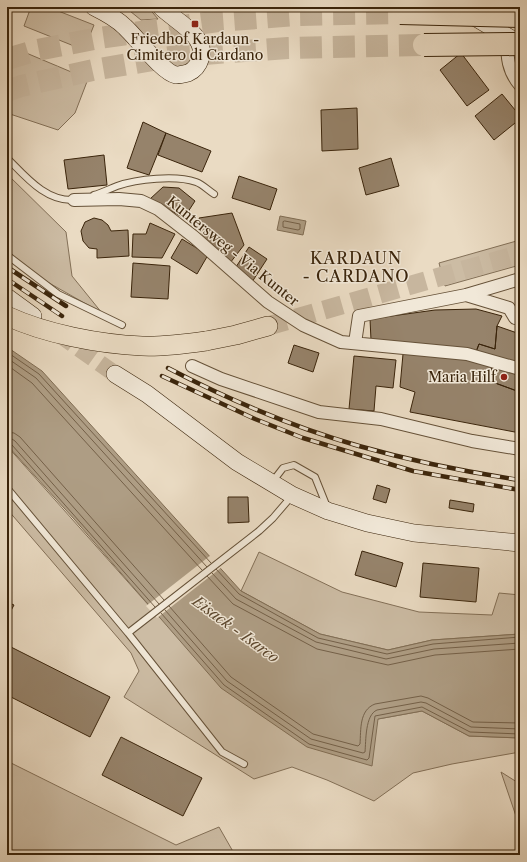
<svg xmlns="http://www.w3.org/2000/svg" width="527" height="862" font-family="'Libre Caslon Text',serif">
<rect width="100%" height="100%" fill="#eadbc3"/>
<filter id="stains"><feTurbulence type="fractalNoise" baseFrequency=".005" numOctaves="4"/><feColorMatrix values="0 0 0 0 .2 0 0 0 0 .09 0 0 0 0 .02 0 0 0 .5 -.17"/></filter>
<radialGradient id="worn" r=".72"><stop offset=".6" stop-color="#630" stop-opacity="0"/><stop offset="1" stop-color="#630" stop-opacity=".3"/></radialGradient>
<path fill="#ccbca4" stroke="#837058" d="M31 7H48L94 25 84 50 24 26Z
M125 7H148L158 19 141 20Z
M12 47 88 79 75 113 58 130 7 113V61Z
M7 174 66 232 72 276 102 313 28 271 7 251Z
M520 240V265L445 286 439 263Z
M7 446 160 618 378 719 422 711 469 736 520 738V752L452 764 413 773 374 801 327 780 292 767 254 779 124 697 139 671 131 653 7 509Z
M259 552 342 592 419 612 492 615 499 593 520 595V634L432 640 388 650 320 634 241 591Z
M7 761 176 845 219 827 235 855H7Z
M501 772 520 784V848L519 825Z"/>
<path fill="#ae9d84" stroke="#806d54" d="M280 216 306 221 303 235 277 230Z
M7 347 42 371 241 591 320 634 388 650 432 640 520 634V738L469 736 422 711 378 719 372 766 307 747 221 688 74 519 7 445Z"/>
<path fill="#eadbc3" d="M211 555 222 567 157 618 146 606Z"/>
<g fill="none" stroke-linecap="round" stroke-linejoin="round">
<path stroke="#746048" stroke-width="1" d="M285 221 300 224V229L298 230 283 227V222Z
M7 352 39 374 211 563
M7 358 36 378 207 567
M7 365 32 383 202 570
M7 432 14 433 20 437 164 600
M7 438 12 439 15 441 159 604
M7 443 12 445 155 607
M216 569 239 594 318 638 387 654 433 644 520 637
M212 573 236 599 316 642 386 659 434 649 520 643
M207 576 233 604 317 649 388 665 435 655 520 649
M169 606 231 677 313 734 358 746 360 744C361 730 359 710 375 704L421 696 428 698 473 722 520 723
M165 610 227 681 311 739 363 753 365 752C366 741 365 715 377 710L421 702 426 703 471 727 520 729
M161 613 224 685 309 744 367 760 369 758 375 716 422 707 470 732 520 734"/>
</g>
<path fill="#96836b" stroke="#3a240b" d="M461 53 489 90 467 106 440 70Z
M502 94 520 116V119L494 140 475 116Z
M357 108 358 149 322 151 321 110Z
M143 122 166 133 149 175 127 168Z
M166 133 211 151 202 172 158 155Z
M104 155 107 185 68 189 64 160Z
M391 158 399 186 366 195 359 168Z
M239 176 277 189 270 210 232 198Z
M163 187 179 188 195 201 184 218 150 199Z
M232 213 244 245 230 263 204 241 199 218Z
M94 218 102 220 108 225 111 231 128 230 129 256 97 258V249L89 248 83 241 81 231 85 222Z
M150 223 175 234 162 258 132 257 133 234H146Z
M182 239 208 255 197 274 171 258Z
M249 247 267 259 252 282 234 270Z
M133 263 170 266 168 299 131 297Z
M520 290V308L517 291Z
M476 309 502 316 497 326 495 349 479 344 476 352 371 340 370 319 435 310Z
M497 326 520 334V364L476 352 479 344 495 349Z
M294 345 319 353 313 372 288 363Z
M403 354 465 355 493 365 487 380 517 391 520 384V433L410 412 415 392 400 387Z
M354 356 396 360 393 388 376 386 374 411 349 409Z
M493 365 520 375V384L517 391 487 380Z
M377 485 390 489 386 503 373 499Z
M228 497H248L249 522 228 523Z
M450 500 474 504 473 512 449 508Z
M362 551 403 563 396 587 355 575Z
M423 563 479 568 476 602 420 597Z
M7 602 14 605 7 618Z
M7 645 110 697 90 737 7 695Z
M121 737 202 778 183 816 102 775Z"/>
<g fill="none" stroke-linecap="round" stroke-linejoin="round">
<path stroke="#c7b69e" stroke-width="17" stroke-dasharray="17 8" stroke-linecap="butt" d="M59 334 115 374"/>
<path stroke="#c7b69e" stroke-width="19" stroke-dasharray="19 10" stroke-linecap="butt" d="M268 326 520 254"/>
<path stroke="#c7b69e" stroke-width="22" stroke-dasharray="22 11" stroke-linecap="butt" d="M7 59 37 50 99 38 218 21 297 15 400 13
M7 91 21 86 93 70 176 56 288 48 424 45"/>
<defs>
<path id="lane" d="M7 158C26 177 46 202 75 200
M94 195C102 193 109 189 117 186 137 179 176 175 196 182 202 184 208 190 214 194
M7 255 58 294 122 325
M273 481 283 468 294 465 315 477 327 507
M7 488 128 633 259 531 273 518 291 497
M128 633 222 752 244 764"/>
<path id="street" d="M507 40C507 57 508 71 520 85
M74 200 119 199 141 201 158 209 194 237 268 302 303 325 341 342 467 354 520 369
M466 295 509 308 515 318 520 319
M355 343 359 316 466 295 520 279
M192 366 221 379 319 412 381 419 472 441 520 449"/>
<path id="secondary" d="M94 7C104 12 117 19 125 27 136 37 163 73 176 75 179 75 184 74 188 73 195 70 199 64 201 57 206 35 175 21 161 7
M471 15 520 44
M7 297 33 316
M115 374 147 394 237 462 292 495 328 511 367 523 414 533 520 543"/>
<path id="primary" d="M206 341 236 335 268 326"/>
</defs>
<use href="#lane" stroke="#665239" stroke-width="8"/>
<use href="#street" stroke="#665239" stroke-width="14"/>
<use href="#secondary" stroke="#3a240b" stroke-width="18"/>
<use href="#primary" stroke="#3a240b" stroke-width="20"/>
<use href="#lane" stroke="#f1e8d8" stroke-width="6"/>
<use href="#street" stroke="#f1e8d8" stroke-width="12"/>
<use href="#secondary" stroke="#f1e8d8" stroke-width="17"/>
<use href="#primary" stroke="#eadbc3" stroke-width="19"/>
<defs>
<path id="rail" d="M7 267 66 306
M7 279 62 316
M168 368C229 400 293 427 359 446 412 461 466 472 520 480
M162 376 255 419 303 438 413 471 520 490"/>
</defs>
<use href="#rail" stroke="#3a240b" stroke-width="4.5"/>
<use href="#rail" stroke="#f1e8d8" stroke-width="3" stroke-dasharray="9" stroke-linecap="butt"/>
<defs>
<path id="primary-bridge" d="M7 316C46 334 99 344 142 346 163 347 185 344 206 341"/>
<path id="highway-bridge" d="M400 13 520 16
M424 45 520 44"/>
</defs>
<use href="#primary-bridge" stroke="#3a240b" stroke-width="20" stroke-linecap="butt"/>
<use href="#highway-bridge" stroke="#3a240b" stroke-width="24" stroke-linecap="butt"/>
<use href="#primary-bridge" stroke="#eadbc3" stroke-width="19"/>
<use href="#highway-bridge" stroke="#eadbc3" stroke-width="22"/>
</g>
<g fill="#8f2418" stroke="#f1e8d8" stroke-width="1.5">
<rect x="191" y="20" width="8" height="8" rx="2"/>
<circle cx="504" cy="377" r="4"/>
</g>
<g text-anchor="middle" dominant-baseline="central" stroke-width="3" stroke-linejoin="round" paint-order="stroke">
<g font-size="14" fill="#3a240b" stroke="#f1e8d8">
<text x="195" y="39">Friedhof Kardaun -<tspan x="195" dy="16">Cimitero di Cardano</tspan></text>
<text x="496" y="377" text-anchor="end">Maria Hilf</text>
</g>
<g font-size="14" fill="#3a240b" stroke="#f1e8d8">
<text transform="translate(233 251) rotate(39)">Kuntersweg - Via Kunter</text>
</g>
<g font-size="15" font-style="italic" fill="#5d482f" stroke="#f1e8d8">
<text transform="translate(236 629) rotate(36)">Eisack - Isarco</text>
</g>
<g font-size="16" letter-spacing="1" fill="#3a240b" stroke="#f1e8d8">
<text x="356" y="258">KARDAUN<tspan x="356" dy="18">- CARDANO</tspan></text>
</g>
</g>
<rect width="527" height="862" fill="none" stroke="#eadbc3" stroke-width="24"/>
<rect x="8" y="8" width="511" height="846" fill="none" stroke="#3a240b" stroke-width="2"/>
<rect x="12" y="12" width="503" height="838" fill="none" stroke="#3a240b"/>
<rect width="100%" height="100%" filter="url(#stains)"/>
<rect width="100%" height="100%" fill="url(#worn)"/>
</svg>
